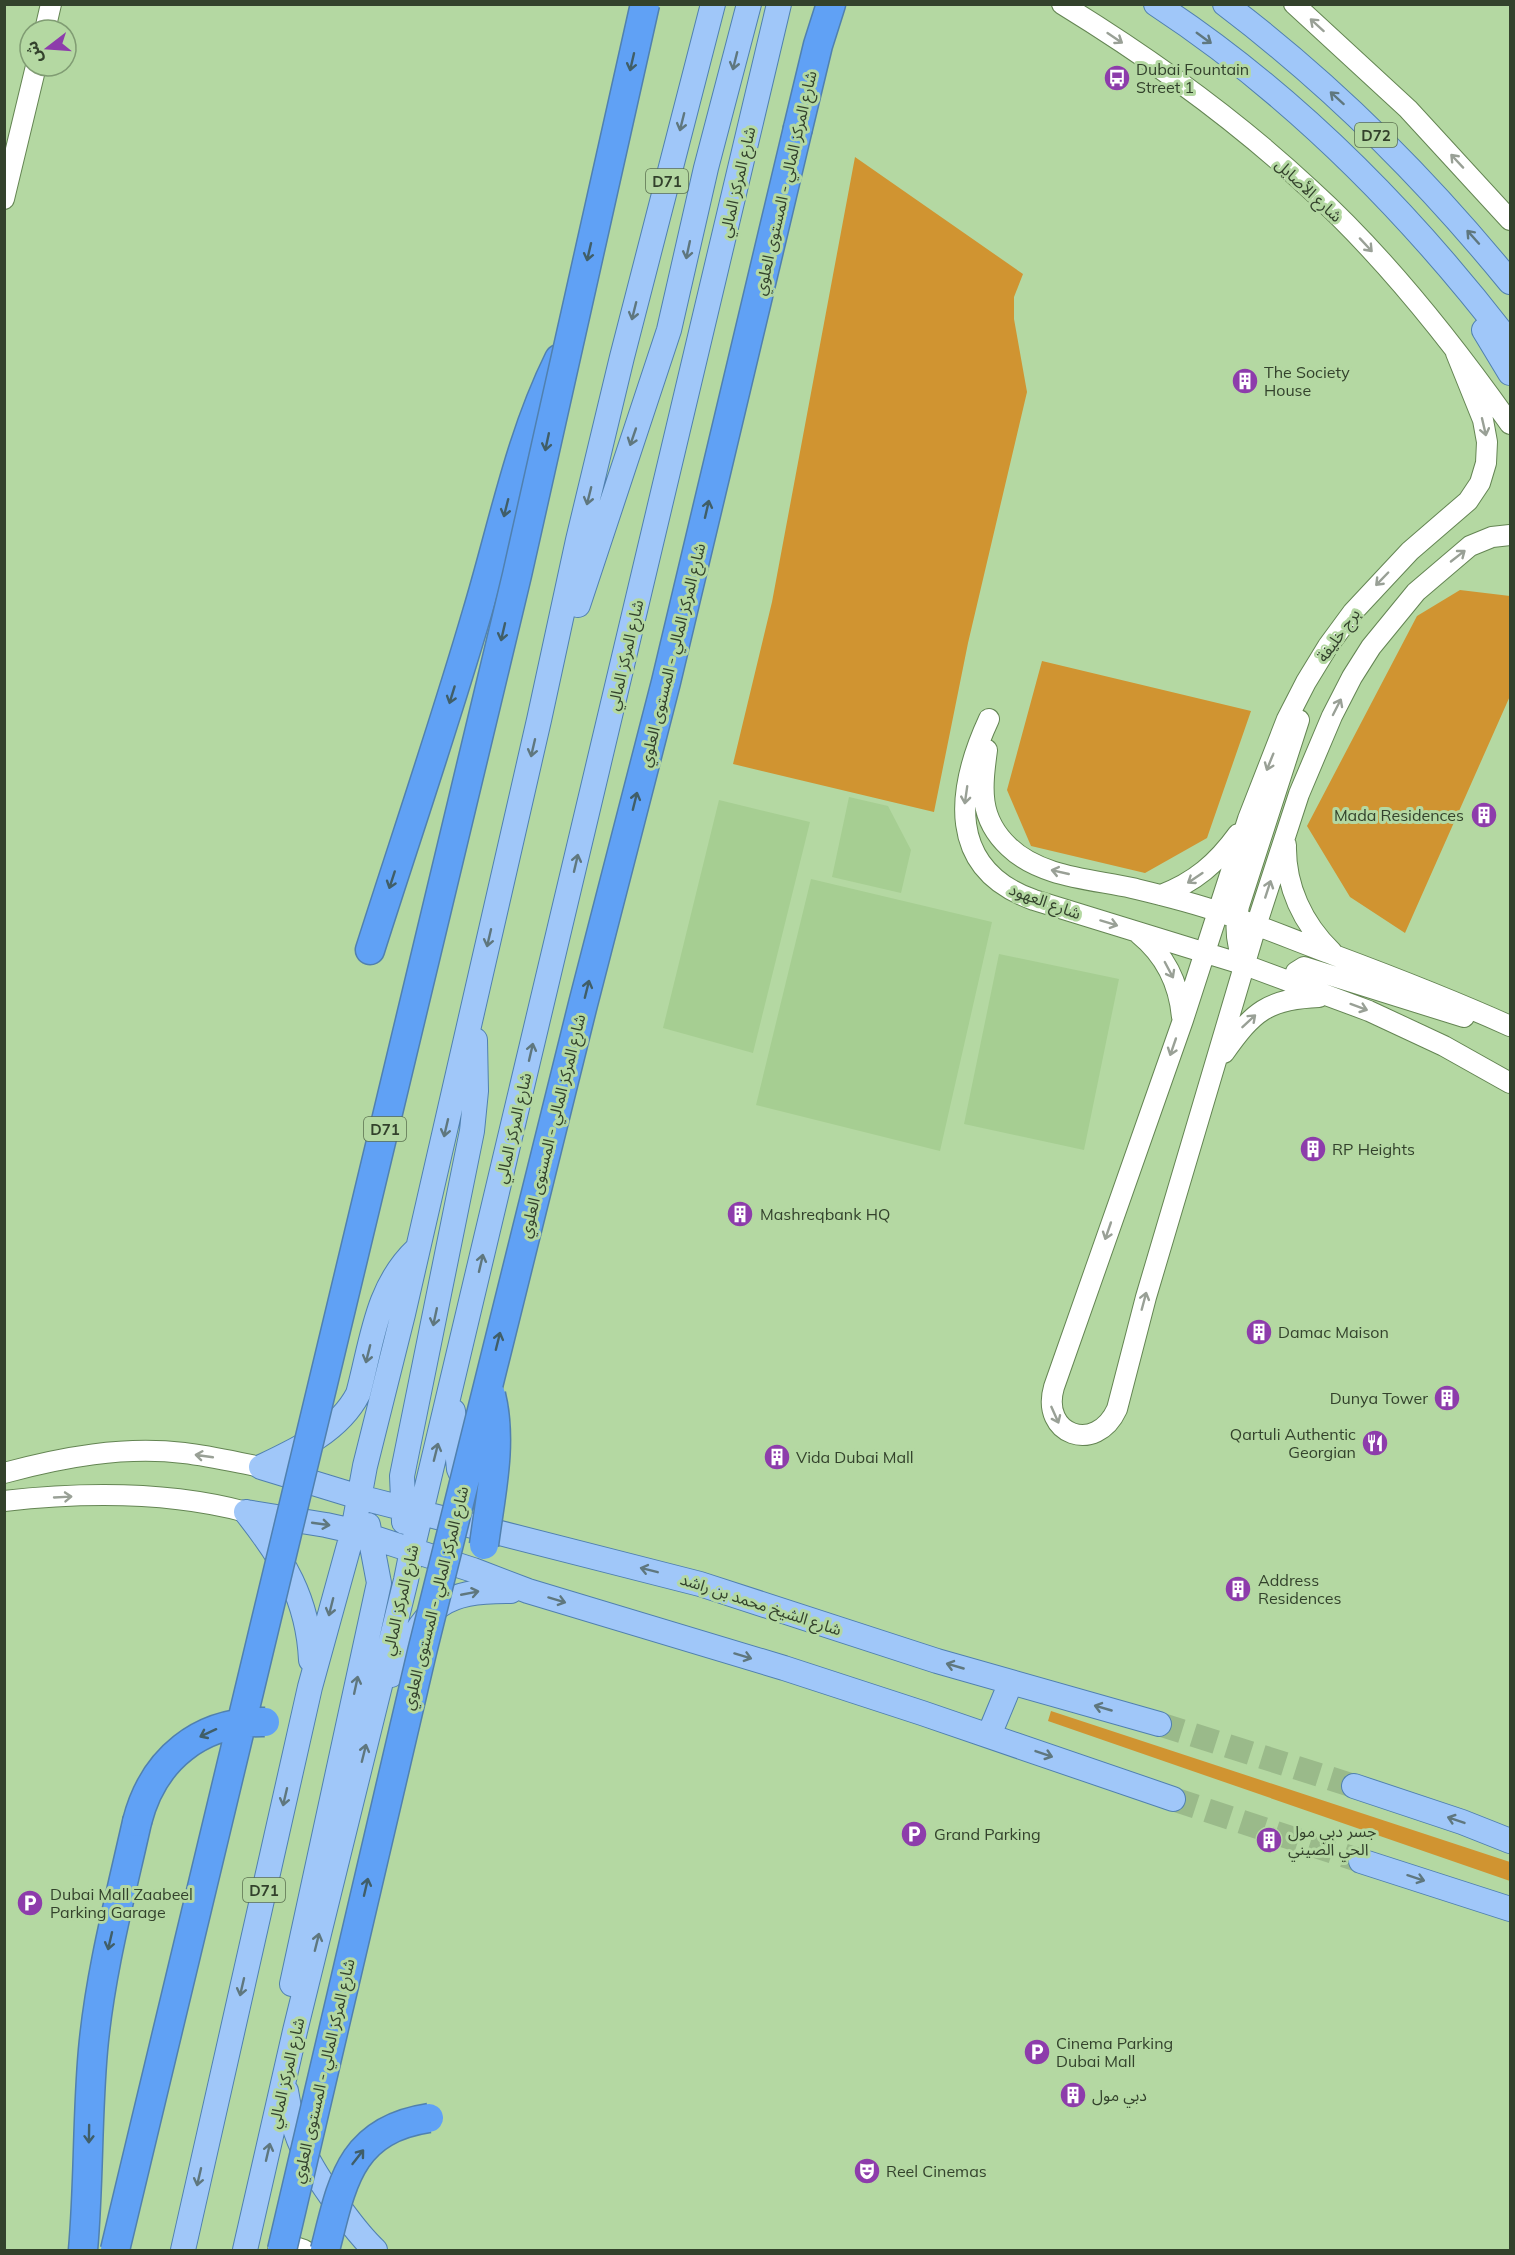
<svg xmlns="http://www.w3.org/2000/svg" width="1515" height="2255" font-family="Mulish,'Noto Sans Arabic',sans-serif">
<rect width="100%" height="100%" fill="#b4d8a2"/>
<path fill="#a6ce92" d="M849 797 888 806 911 850 901 893 832 877Z
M719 800 810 822 753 1053 663 1028Z
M811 879 992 922 940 1151 756 1105Z
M999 954 1119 979 1084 1150 964 1124Z"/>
<path fill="#d09431" d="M855 157 1023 274 1014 297V319L1027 392 968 643 934 812 733 764 772 602Z
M1460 590 1510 596V696L1405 933 1350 897 1307 826 1417 616Z
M1042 661 1251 711 1207 838 1145 873 1031 846 1007 790Z
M1051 1711 1510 1862V1881L1048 1721Z"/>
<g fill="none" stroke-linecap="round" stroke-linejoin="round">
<path stroke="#9aba8a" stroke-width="24" stroke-dasharray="24 12" stroke-linecap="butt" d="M1159 1724 1354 1786
M1173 1799 1361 1861"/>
<defs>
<path id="minor" d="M1062 4C1150 58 1235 119 1310 189 1385 257 1452 342 1510 424
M1294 4 1408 109 1510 220
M45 30 51 4
M4 199 36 66
M1456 353 1483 420 1487 442 1486 463 1480 483 1468 501 1410 551 1353 612 1328 646 1306 682 1287 719 1248 819 1183 1020 1054 1387C1040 1435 1096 1455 1117 1409L1146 1297 1256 926 1299 794 1332 716 1352 677 1371 647 1416 592 1470 546 1492 537 1510 535
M989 719C956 790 946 869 1034 900L1245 965 1369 1011 1444 1046 1510 1083
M987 750C982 788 978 818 1009 847 1040 877 1091 879 1132 888 1161 895 1191 902 1219 912 1258 925 1296 941 1334 955 1393 977 1452 1000 1510 1026
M1286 845C1285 886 1303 924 1332 952
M1161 895C1195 882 1217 863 1238 834
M1139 934C1166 956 1179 984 1182 1017
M1245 965C1236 945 1234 927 1239 906L1299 720
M1298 986 1295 977 1296 972 1304 967 1464 1017
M1224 1053C1253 1012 1267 999 1319 997
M4 1473C63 1457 123 1446 184 1453 210 1456 235 1462 261 1467
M4 1501C84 1492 168 1491 246 1512
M278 2250 298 2248 304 2250"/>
<path id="major" d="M1156 4C1293 94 1411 214 1510 343
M1225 4C1332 85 1426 179 1510 282
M1484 330 1510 373
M578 605 669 330 706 168 749 4
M453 1411 459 1469 465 1483
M261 1467 359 1497 700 1584 937 1661 1159 1724
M261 1467C297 1450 339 1431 358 1394 372 1343 376 1287 417 1249
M246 1512 326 1525 353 1531 473 1570 528 1591 784 1668 922 1713 1173 1799
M246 1512C283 1559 308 1598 311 1660
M404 1522 402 1476 472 1131 476 1091 475 1040
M391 1675C428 1613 431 1590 511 1591
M989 1735 1011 1682
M1354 1786 1462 1822 1510 1841
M1361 1861 1510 1909
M292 1984 379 1583 368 1525
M286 2091C293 2140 313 2173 342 2211 353 2226 362 2238 375 2250
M183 2250 310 1687 353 1531 365 1466 403 1314 539 720 578 540 622 357 713 4
M245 2250 295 2031 406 1580 412 1550 779 4"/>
<path id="highway" d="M798 128 818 45 831 4
M370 950C406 837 444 726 477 613 503 527 519 440 559 359
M83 2250C89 2184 87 2117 93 2050 100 1973 120 1898 137 1822"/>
</defs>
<use href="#minor" stroke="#648553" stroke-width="22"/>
<use href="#major" stroke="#5080af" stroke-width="26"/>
<use href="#highway" stroke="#5080af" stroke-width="31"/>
<use href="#minor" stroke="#fff" stroke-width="20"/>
<use href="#major" stroke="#a0c7f9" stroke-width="24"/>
<use href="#highway" stroke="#60a1f5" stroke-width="28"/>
<defs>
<path id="highway-bridge" d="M484 1545C490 1497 503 1444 491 1395
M137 1822C153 1759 200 1721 265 1722
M115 2250 517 575 645 4
M282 2250 422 1652 583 1004 666 682 798 128
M325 2250C342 2184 349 2130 429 2118"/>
</defs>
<use href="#highway-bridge" stroke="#5080af" stroke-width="31" stroke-linecap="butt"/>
<use href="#highway-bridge" stroke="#60a1f5" stroke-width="28"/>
</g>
<defs><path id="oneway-shaft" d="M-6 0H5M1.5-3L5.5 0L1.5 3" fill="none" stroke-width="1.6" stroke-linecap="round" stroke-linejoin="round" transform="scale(1.5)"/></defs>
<g stroke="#99a096">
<use href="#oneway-shaft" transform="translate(1317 25) rotate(-138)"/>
<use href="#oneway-shaft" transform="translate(1115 38) rotate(34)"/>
<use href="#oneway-shaft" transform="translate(1457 161) rotate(-133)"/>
<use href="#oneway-shaft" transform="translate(1366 245) rotate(47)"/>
<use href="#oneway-shaft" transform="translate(1484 427) rotate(77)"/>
<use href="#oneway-shaft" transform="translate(1458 556) rotate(-38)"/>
<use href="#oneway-shaft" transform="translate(1382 579) rotate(134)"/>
<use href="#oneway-shaft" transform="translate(1337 707) rotate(-63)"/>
<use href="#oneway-shaft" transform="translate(1270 762) rotate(112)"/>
<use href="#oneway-shaft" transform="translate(966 795) rotate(98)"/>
<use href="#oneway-shaft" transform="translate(1060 872) rotate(-167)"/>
<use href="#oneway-shaft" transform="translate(1195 878) rotate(146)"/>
<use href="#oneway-shaft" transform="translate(1268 889) rotate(-72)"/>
<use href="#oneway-shaft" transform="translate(1109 923) rotate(17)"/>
<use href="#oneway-shaft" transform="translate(1169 970) rotate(62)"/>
<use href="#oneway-shaft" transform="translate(1359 1007) rotate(20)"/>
<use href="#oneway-shaft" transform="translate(1249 1021) rotate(-43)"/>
<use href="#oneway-shaft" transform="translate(1173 1047) rotate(109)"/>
<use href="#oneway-shaft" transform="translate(1108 1231) rotate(109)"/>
<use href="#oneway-shaft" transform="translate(1144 1301) rotate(-75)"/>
<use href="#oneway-shaft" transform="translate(1055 1415) rotate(66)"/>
<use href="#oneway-shaft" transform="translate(204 1456) rotate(-172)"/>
<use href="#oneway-shaft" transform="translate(63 1497) rotate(-3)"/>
</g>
<g stroke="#5f777e">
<use href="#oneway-shaft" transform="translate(1204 38) rotate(36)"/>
<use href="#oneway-shaft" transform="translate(735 61) rotate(104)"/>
<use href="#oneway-shaft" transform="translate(1337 98) rotate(-138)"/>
<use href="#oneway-shaft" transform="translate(682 122) rotate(104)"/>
<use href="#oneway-shaft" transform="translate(1473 237) rotate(-132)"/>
<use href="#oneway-shaft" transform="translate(688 250) rotate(102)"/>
<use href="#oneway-shaft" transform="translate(634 311) rotate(104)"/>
<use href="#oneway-shaft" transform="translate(633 437) rotate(109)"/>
<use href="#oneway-shaft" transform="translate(589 496) rotate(104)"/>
<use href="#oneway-shaft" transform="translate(533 748) rotate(103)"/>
<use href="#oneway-shaft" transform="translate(576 863) rotate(-77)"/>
<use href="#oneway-shaft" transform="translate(489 938) rotate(103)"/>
<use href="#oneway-shaft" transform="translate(531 1052) rotate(-77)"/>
<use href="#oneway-shaft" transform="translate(446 1128) rotate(103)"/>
<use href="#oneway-shaft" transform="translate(481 1263) rotate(-77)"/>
<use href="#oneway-shaft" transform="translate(435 1317) rotate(102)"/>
<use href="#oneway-shaft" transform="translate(368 1354) rotate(104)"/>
<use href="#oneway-shaft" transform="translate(436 1452) rotate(-76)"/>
<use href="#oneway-shaft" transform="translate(321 1524) rotate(8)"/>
<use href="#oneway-shaft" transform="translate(649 1570) rotate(-166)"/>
<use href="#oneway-shaft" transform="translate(470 1593) rotate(-11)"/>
<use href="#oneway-shaft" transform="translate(557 1600) rotate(17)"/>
<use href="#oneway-shaft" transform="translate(331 1607) rotate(104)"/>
<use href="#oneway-shaft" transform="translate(743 1656) rotate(17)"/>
<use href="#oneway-shaft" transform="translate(955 1666) rotate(-164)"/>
<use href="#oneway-shaft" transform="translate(356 1685) rotate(-78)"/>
<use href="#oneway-shaft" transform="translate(1103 1708) rotate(-164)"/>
<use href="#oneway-shaft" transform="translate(364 1753) rotate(-76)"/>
<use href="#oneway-shaft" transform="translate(1044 1754) rotate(19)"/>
<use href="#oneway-shaft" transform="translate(285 1797) rotate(103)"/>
<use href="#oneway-shaft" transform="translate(1456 1820) rotate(-161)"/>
<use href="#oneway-shaft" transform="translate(1416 1878) rotate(18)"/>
<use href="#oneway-shaft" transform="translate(317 1942) rotate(-76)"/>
<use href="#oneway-shaft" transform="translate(242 1987) rotate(103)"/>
<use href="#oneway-shaft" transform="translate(268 2152) rotate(-77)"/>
<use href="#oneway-shaft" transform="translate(199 2177) rotate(103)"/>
</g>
<g stroke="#405e68">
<use href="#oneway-shaft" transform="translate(632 62) rotate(103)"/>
<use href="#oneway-shaft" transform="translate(589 252) rotate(103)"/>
<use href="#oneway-shaft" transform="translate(547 442) rotate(102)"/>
<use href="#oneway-shaft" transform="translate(506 508) rotate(104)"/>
<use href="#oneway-shaft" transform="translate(707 509) rotate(-77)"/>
<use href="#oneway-shaft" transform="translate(503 632) rotate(103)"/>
<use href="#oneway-shaft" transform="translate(452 695) rotate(107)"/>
<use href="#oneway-shaft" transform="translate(635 801) rotate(-76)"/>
<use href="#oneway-shaft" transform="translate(392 880) rotate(108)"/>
<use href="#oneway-shaft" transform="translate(587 989) rotate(-76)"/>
<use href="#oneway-shaft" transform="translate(498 1341) rotate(-76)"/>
<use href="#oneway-shaft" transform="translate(208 1733) rotate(155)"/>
<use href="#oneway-shaft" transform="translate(366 1887) rotate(-77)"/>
<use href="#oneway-shaft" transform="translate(110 1941) rotate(103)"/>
<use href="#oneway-shaft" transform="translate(89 2134) rotate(91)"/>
<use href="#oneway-shaft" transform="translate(358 2157) rotate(-52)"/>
</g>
<defs>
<symbol id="bus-disc" viewBox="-11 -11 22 22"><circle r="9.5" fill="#8d3cab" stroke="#b4d8a2"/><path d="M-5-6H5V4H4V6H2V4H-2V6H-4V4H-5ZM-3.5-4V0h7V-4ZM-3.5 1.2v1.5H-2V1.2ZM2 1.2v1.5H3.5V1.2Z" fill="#fff"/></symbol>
<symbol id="building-disc" viewBox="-11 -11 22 22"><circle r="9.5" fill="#8d3cab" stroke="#b4d8a2"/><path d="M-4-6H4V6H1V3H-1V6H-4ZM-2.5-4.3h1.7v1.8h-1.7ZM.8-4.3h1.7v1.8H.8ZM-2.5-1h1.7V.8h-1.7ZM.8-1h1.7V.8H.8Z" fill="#fff"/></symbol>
<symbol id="restaurant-disc" viewBox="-11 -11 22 22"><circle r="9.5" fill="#8d3cab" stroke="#b4d8a2"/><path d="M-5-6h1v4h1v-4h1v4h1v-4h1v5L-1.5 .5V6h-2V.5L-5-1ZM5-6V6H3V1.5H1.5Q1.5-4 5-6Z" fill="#fff"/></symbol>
<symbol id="parking-disc" viewBox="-11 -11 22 22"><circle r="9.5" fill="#8d3cab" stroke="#b4d8a2"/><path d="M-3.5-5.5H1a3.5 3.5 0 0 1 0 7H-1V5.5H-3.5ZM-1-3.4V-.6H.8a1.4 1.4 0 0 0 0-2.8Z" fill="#fff"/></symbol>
<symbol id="theatre-disc" viewBox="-11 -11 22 22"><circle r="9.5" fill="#8d3cab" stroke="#b4d8a2"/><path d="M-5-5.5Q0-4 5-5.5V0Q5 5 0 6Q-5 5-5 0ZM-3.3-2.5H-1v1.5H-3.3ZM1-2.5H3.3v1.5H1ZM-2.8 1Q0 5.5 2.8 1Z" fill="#fff"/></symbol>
</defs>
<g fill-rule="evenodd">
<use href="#bus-disc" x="1102" y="63" width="30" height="30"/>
<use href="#building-disc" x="1230" y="366" width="30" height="30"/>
<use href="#building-disc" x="1469" y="800" width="30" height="30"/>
<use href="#building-disc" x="1298" y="1134" width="30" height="30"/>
<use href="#building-disc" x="725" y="1199" width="30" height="30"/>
<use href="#building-disc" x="1244" y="1317" width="30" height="30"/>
<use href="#building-disc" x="1432" y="1383" width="30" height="30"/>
<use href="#restaurant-disc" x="1360" y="1428" width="30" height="30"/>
<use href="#building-disc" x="762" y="1442" width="30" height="30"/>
<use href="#building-disc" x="1223" y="1574" width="30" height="30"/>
<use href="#parking-disc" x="899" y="1819" width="30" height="30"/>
<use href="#building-disc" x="1254" y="1825" width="30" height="30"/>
<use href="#parking-disc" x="15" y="1888" width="30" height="30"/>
<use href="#parking-disc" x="1022" y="2037" width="30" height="30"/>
<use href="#building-disc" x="1058" y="2080" width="30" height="30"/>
<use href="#theatre-disc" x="852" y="2156" width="30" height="30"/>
</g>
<g text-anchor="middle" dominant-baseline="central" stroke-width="6" stroke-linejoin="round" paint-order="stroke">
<g fill="#b4d8a2" stroke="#5a6f4f" stroke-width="1.5">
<rect x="1355" y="123" width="42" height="24" rx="4.5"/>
<rect x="646" y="169" width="42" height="24" rx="4.5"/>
<rect x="364" y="1117" width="42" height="24" rx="4.5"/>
<rect x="243" y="1878" width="42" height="24" rx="4.5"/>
</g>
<g font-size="15" font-weight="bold" fill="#33422c">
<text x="1376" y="135">D72</text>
<text x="667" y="181">D71</text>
<text x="385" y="1129">D71</text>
<text x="264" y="1890">D71</text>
</g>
<g font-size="16" fill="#33422c" stroke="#b4d8a2" text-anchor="start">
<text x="1136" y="69">Dubai Fountain<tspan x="1136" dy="18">Street 1</tspan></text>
<text x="1264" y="372">The Society<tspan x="1264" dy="18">House</tspan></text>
<text x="1464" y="815" text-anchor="end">Mada Residences</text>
<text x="1332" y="1149">RP Heights</text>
<text x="760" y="1214">Mashreqbank HQ</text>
<text x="1278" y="1332">Damac Maison</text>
<text x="1428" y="1398" text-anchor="end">Dunya Tower</text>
<text x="1356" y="1434" text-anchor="end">Qartuli Authentic<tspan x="1356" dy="18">Georgian</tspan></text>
<text x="796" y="1457">Vida Dubai Mall</text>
<text x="1258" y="1580">Address<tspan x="1258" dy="18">Residences</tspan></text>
<text x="1288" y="1831">جسر دبي مول<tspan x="1288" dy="18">الحي الصيني</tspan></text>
<text x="934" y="1834">Grand Parking</text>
<text x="50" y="1894">Dubai Mall Zaabeel<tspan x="50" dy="18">Parking Garage</tspan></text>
<text x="1056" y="2043">Cinema Parking<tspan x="1056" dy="18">Dubai Mall</tspan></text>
<text x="1092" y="2095">دبي مول</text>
<text x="886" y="2171">Reel Cinemas</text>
</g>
<g font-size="16" fill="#33422c" stroke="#b4d8a2">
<text transform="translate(737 182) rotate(-77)">شارع المركز المالي</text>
<text transform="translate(785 183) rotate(-77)">شارع المركز المالي - المستوى العلوي</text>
<text transform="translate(1309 190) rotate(43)">شارع الأصايل</text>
<text transform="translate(1338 635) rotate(-54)">برج خليفة</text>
<text transform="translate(625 655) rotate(-77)">شارع المركز المالي</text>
<text transform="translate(672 655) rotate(-76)">شارع المركز المالي - المستوى العلوي</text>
<text transform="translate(1045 901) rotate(20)">شارع العهود</text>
<text transform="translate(552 1126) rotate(-76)">شارع المركز المالي - المستوى العلوي</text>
<text transform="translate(513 1128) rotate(-77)">شارع المركز المالي</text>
<text transform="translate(435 1598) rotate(-76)">شارع المركز المالي - المستوى العلوي</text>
<text transform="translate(400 1600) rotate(-77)">شارع المركز المالي</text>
<text transform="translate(761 1604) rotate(18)">شارع الشيخ محمد بن راشد</text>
<text transform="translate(323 2071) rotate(-77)">شارع المركز المالي - المستوى العلوي</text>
<text transform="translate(286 2073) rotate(-77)">شارع المركز المالي</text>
</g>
</g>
<rect width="1515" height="2255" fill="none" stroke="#33422c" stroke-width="12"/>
<g transform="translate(48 48) rotate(253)"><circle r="28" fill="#b4d8a2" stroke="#809c73" stroke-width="1.5"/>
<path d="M0-4.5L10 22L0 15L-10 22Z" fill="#8d3cab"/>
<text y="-9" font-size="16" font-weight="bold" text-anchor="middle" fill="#33422c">ش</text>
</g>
</svg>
